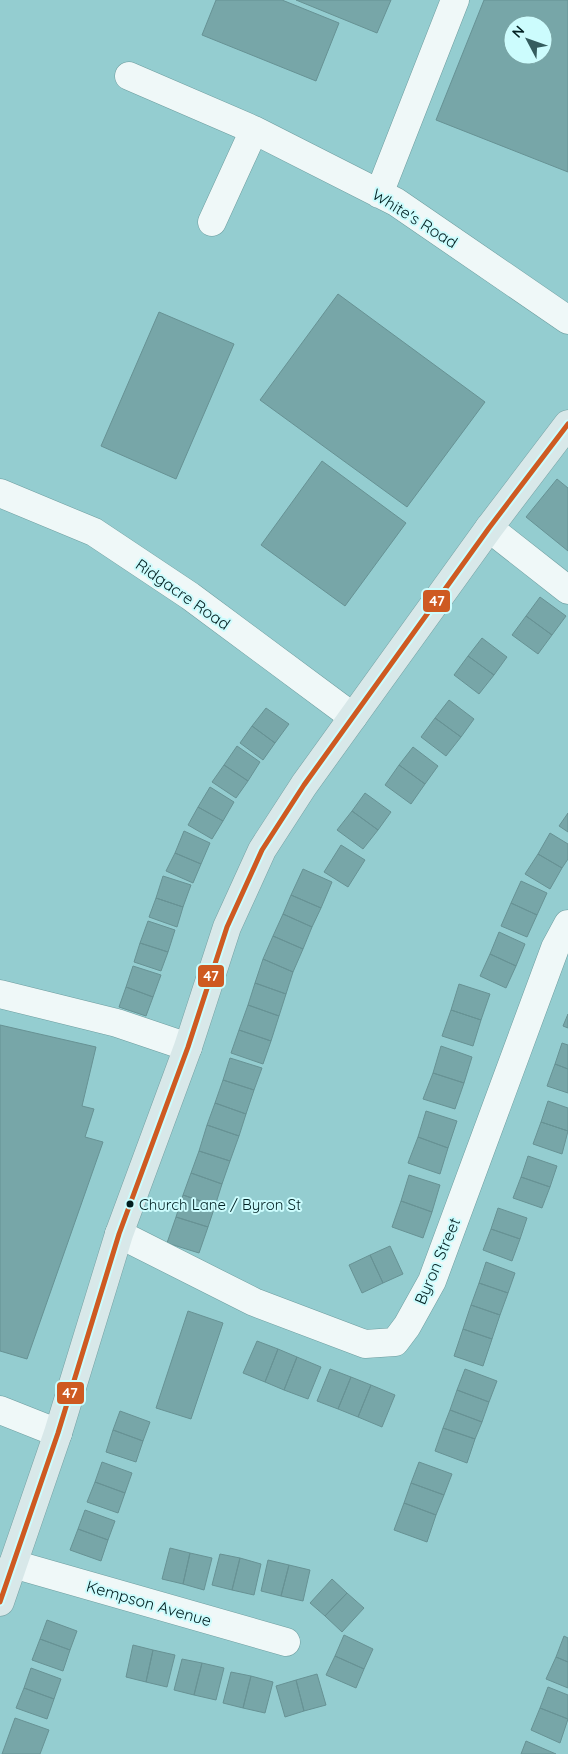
<svg xmlns="http://www.w3.org/2000/svg" width="568" height="1754" font-family="Quicksand,sans-serif">
<rect width="100%" height="100%" fill="#94cdd0"/>
<path fill="#77a6a8" stroke="#679294" fill-rule="evenodd" d="M216 0H282L339 23 316 81 202 35Z
M296 0H391L377 33Z
M484 0H568V172L436 120ZM513 25H543V55H513Z
M338 294 485 402 407 507 260 400Z
M159 312 234 344 176 479 101 446Z
M322 461 406 523 345 606 261 545Z
M557 479 568 488V551L526 517Z
M540 597 566 616 552 635 526 616Z
M526 616 552 635 538 654 512 635Z
M482 638 507 657 494 675 468 656Z
M468 656 494 675 479 694 454 675Z
M449 700 474 719 461 737 435 718Z
M266 708 289 724 275 743 252 726Z
M435 718 461 737 446 756 421 737Z
M252 726 275 743 263 760 240 743Z
M237 746 260 762 248 781 224 765Z
M413 747 438 766 425 784 399 765Z
M224 765 248 781 236 798 212 782Z
M399 765 425 784 411 804 385 785Z
M210 787 234 802 223 821 198 807Z
M365 793 391 812 378 830 352 811Z
M198 807 223 821 212 839 188 825Z
M352 811 378 830 363 849 337 830Z
M568 813V832L559 826Z
M184 831 210 843 201 864 175 853Z
M550 833 568 844V859L562 868 538 854Z
M341 845 365 860 348 887 324 872Z
M175 853 201 864 193 883 166 871Z
M538 854 562 868 550 889 525 874Z
M303 869 332 882 321 908 291 895Z
M163 876 191 885 183 907 156 898Z
M521 881 547 893 537 915 511 903Z
M291 895 321 908 312 927 283 914Z
M156 898 183 907 177 927 149 917Z
M511 903 537 915 527 937 501 926Z
M283 914 312 927 303 949 273 936Z
M148 921 175 930 168 952 140 943Z
M499 932 525 944 516 966 490 954Z
M273 936 303 949 293 972 263 959Z
M140 943 168 952 161 971 134 962Z
M490 954 516 966 506 988 480 976Z
M263 959 293 972 286 994 255 983Z
M133 966 161 975 153 997 126 987Z
M255 983 286 994 279 1016 248 1005Z
M459 984 490 994 481 1020 451 1010Z
M126 987 153 997 146 1016 119 1007Z
M248 1005 279 1016 271 1041 239 1030Z
M451 1010 481 1020 473 1046 442 1036Z
M568 1014V1028L563 1026Z
M0 1025 96 1047 82 1106 94 1109 85 1137 103 1142 27 1359 0 1351Z
M239 1030 271 1041 263 1064 231 1053Z
M562 1043 568 1045V1069L555 1064Z
M441 1046 472 1057 464 1083 433 1073Z
M230 1058 262 1068 254 1090 223 1080Z
M555 1064 568 1069V1093L547 1086Z
M433 1073 464 1083 455 1109 423 1099Z
M223 1080 254 1090 246 1114 215 1103Z
M548 1101 568 1108V1131L541 1122Z
M215 1103 246 1114 239 1136 207 1125Z
M426 1111 457 1121 448 1148 418 1137Z
M541 1122 568 1131 562 1154 533 1144Z
M207 1125 239 1136 230 1161 199 1151Z
M418 1137 448 1148 440 1174 408 1163Z
M199 1151 230 1161 222 1184 191 1173Z
M528 1156 557 1166 550 1187 521 1177Z
M191 1173 222 1184 215 1206 183 1195Z
M409 1175 440 1185 432 1212 401 1201Z
M521 1177 550 1187 542 1208 513 1198Z
M183 1195 215 1206 208 1227 176 1217Z
M401 1201 432 1212 423 1238 392 1227Z
M498 1208 527 1218 520 1239 491 1229Z
M176 1217 208 1227 199 1253 167 1243Z
M491 1229 520 1239 512 1261 483 1250Z
M390 1246 403 1274 383 1283 370 1255Z
M370 1255 383 1283 362 1293 349 1265Z
M486 1262 515 1273 508 1293 479 1283Z
M479 1283 508 1293 500 1315 471 1305Z
M471 1305 500 1315 492 1339 463 1329Z
M188 1311 223 1323 191 1419 156 1408Z
M463 1329 492 1339 483 1366 454 1356Z
M257 1341 278 1349 265 1382 243 1373Z
M278 1349 297 1357 284 1390 265 1382Z
M297 1357 321 1367 308 1399 284 1390Z
M330 1369 351 1377 338 1409 317 1401Z
M465 1369 497 1381 489 1402 457 1390Z
M351 1377 371 1385 358 1417 338 1409Z
M371 1385 395 1395 382 1427 358 1417Z
M457 1390 489 1402 482 1422 450 1410Z
M450 1410 482 1422 475 1439 443 1428Z
M120 1411 150 1422 143 1441 113 1430Z
M443 1428 475 1439 467 1463 435 1451Z
M113 1430 143 1441 136 1462 106 1452Z
M102 1462 132 1473 125 1493 95 1482Z
M419 1462 452 1474 444 1495 411 1483Z
M95 1482 125 1493 118 1513 87 1502Z
M411 1483 444 1495 436 1515 404 1503Z
M404 1503 436 1515 427 1542 394 1530Z
M85 1510 115 1521 108 1540 78 1529Z
M78 1529 108 1540 101 1561 70 1550Z
M170 1548 190 1553 183 1584 162 1579Z
M190 1553 212 1558 204 1590 183 1584Z
M220 1554 240 1558 232 1590 212 1585Z
M240 1558 261 1564 254 1595 232 1590Z
M268 1560 289 1565 281 1596 261 1591Z
M289 1565 310 1570 303 1601 281 1596Z
M332 1579 347 1593 325 1616 310 1603Z
M347 1593 364 1608 342 1632 325 1616Z
M47 1620 77 1631 70 1650 40 1639Z
M344 1635 373 1649 364 1669 335 1656Z
M564 1636 568 1638V1662L556 1657Z
M40 1639 70 1650 63 1671 32 1660Z
M133 1645 153 1650 146 1682 126 1677Z
M153 1650 175 1655 167 1687 146 1682Z
M335 1656 364 1669 356 1688 326 1675Z
M556 1657 568 1662V1688L546 1679Z
M182 1659 202 1663 194 1695 174 1690Z
M202 1663 224 1668 216 1700 194 1695Z
M31 1668 61 1679 54 1699 24 1688Z
M231 1672 251 1676 243 1708 223 1703Z
M317 1674 326 1705 304 1711 296 1680Z
M251 1676 273 1682 265 1713 243 1708Z
M296 1680 304 1711 285 1717 276 1686Z
M548 1687 568 1695V1719L540 1708Z
M24 1688 54 1699 47 1719 16 1708Z
M540 1708 568 1719 560 1743 531 1730Z
M15 1718 49 1730 40 1754H2Z
M526 1741 556 1754H521Z"/>
<g fill="none" stroke-linecap="round" stroke-linejoin="round">
<defs>
<path id="minor" d="M129 76 254 130 396 202 568 320
M379 194 455 0
M212 222 254 130
M0 493 94 532 190 596 353 717
M489 528 568 590
M0 994 117 1023 188 1047
M119 1234 254 1302 365 1344 395 1342 407 1326 432 1281 555 948 568 924
M0 1410 58 1433
M13 1564 286 1642"/>
<path id="major" d="M0 1602 58 1433 119 1234 188 1047 227 927 262 850 304 785 489 528 568 424"/>
</defs>
<use href="#minor" stroke="#6d9d9f" stroke-width="29"/>
<use href="#major" stroke="#77a1a3" stroke-width="29"/>
<use href="#minor" stroke="#eff8f8" stroke-width="28"/>
<use href="#major" stroke="#d8e8e9" stroke-width="28"/>
<defs>
<path id="bus-1" d="M0 1602 58 1433 119 1234 188 1047 227 927 262 850 304 785 489 528 568 424"/>
</defs>
<use href="#bus-1" stroke="#ccfcfd" stroke-width="9"/>
<use href="#bus-1" stroke="#ce5a22" stroke-width="5"/>
</g>
<circle fill="#001f20" stroke="#ccfcfd" stroke-width="2" cx="130" cy="1204" r="4.5"/>
<g text-anchor="middle" dominant-baseline="central" stroke-width="4" stroke-linejoin="round" paint-order="stroke">
<g font-size="15" fill="#001f20" stroke="#ccfcfd" text-anchor="start">
<text x="139" y="1204">Church Lane / Byron St</text>
</g>
<g font-size="16" fill="#001f20" stroke="#ccfcfd">
<text transform="translate(415 218) rotate(32)">White's Road</text>
<text transform="translate(183 594) rotate(35)">Ridgacre Road</text>
<text transform="translate(437 1261) rotate(-67)">Byron Street</text>
<text transform="translate(149 1603) rotate(16)">Kempson Avenue</text>
</g>
</g>
<g stroke="#ccfcfd" stroke-width="2">
<rect x="422" y="589" width="29" height="24" rx="5" fill="#ce5a22"/>
<rect x="197" y="964" width="28" height="24" rx="5" fill="#ce5a22"/>
<rect x="56" y="1381" width="29" height="24" rx="5" fill="#ce5a22"/>
</g>
<g font-size="14" text-anchor="middle" font-weight="bold" fill="#fff">
<text x="437" y="606">47</text>
<text x="211" y="981">47</text>
<text x="70" y="1398">47</text>
</g>
<g transform="translate(528 40) rotate(311)"><circle r="24" fill="#ccfcfd" stroke="#7aa4a5"/>
<path d="M0-4L9 19L0 12L-9 19Z" fill="#345c5e"/>
<text y="-8" font-size="14" font-weight="bold" text-anchor="middle" fill="#001f20">N</text>
</g>
</svg>
